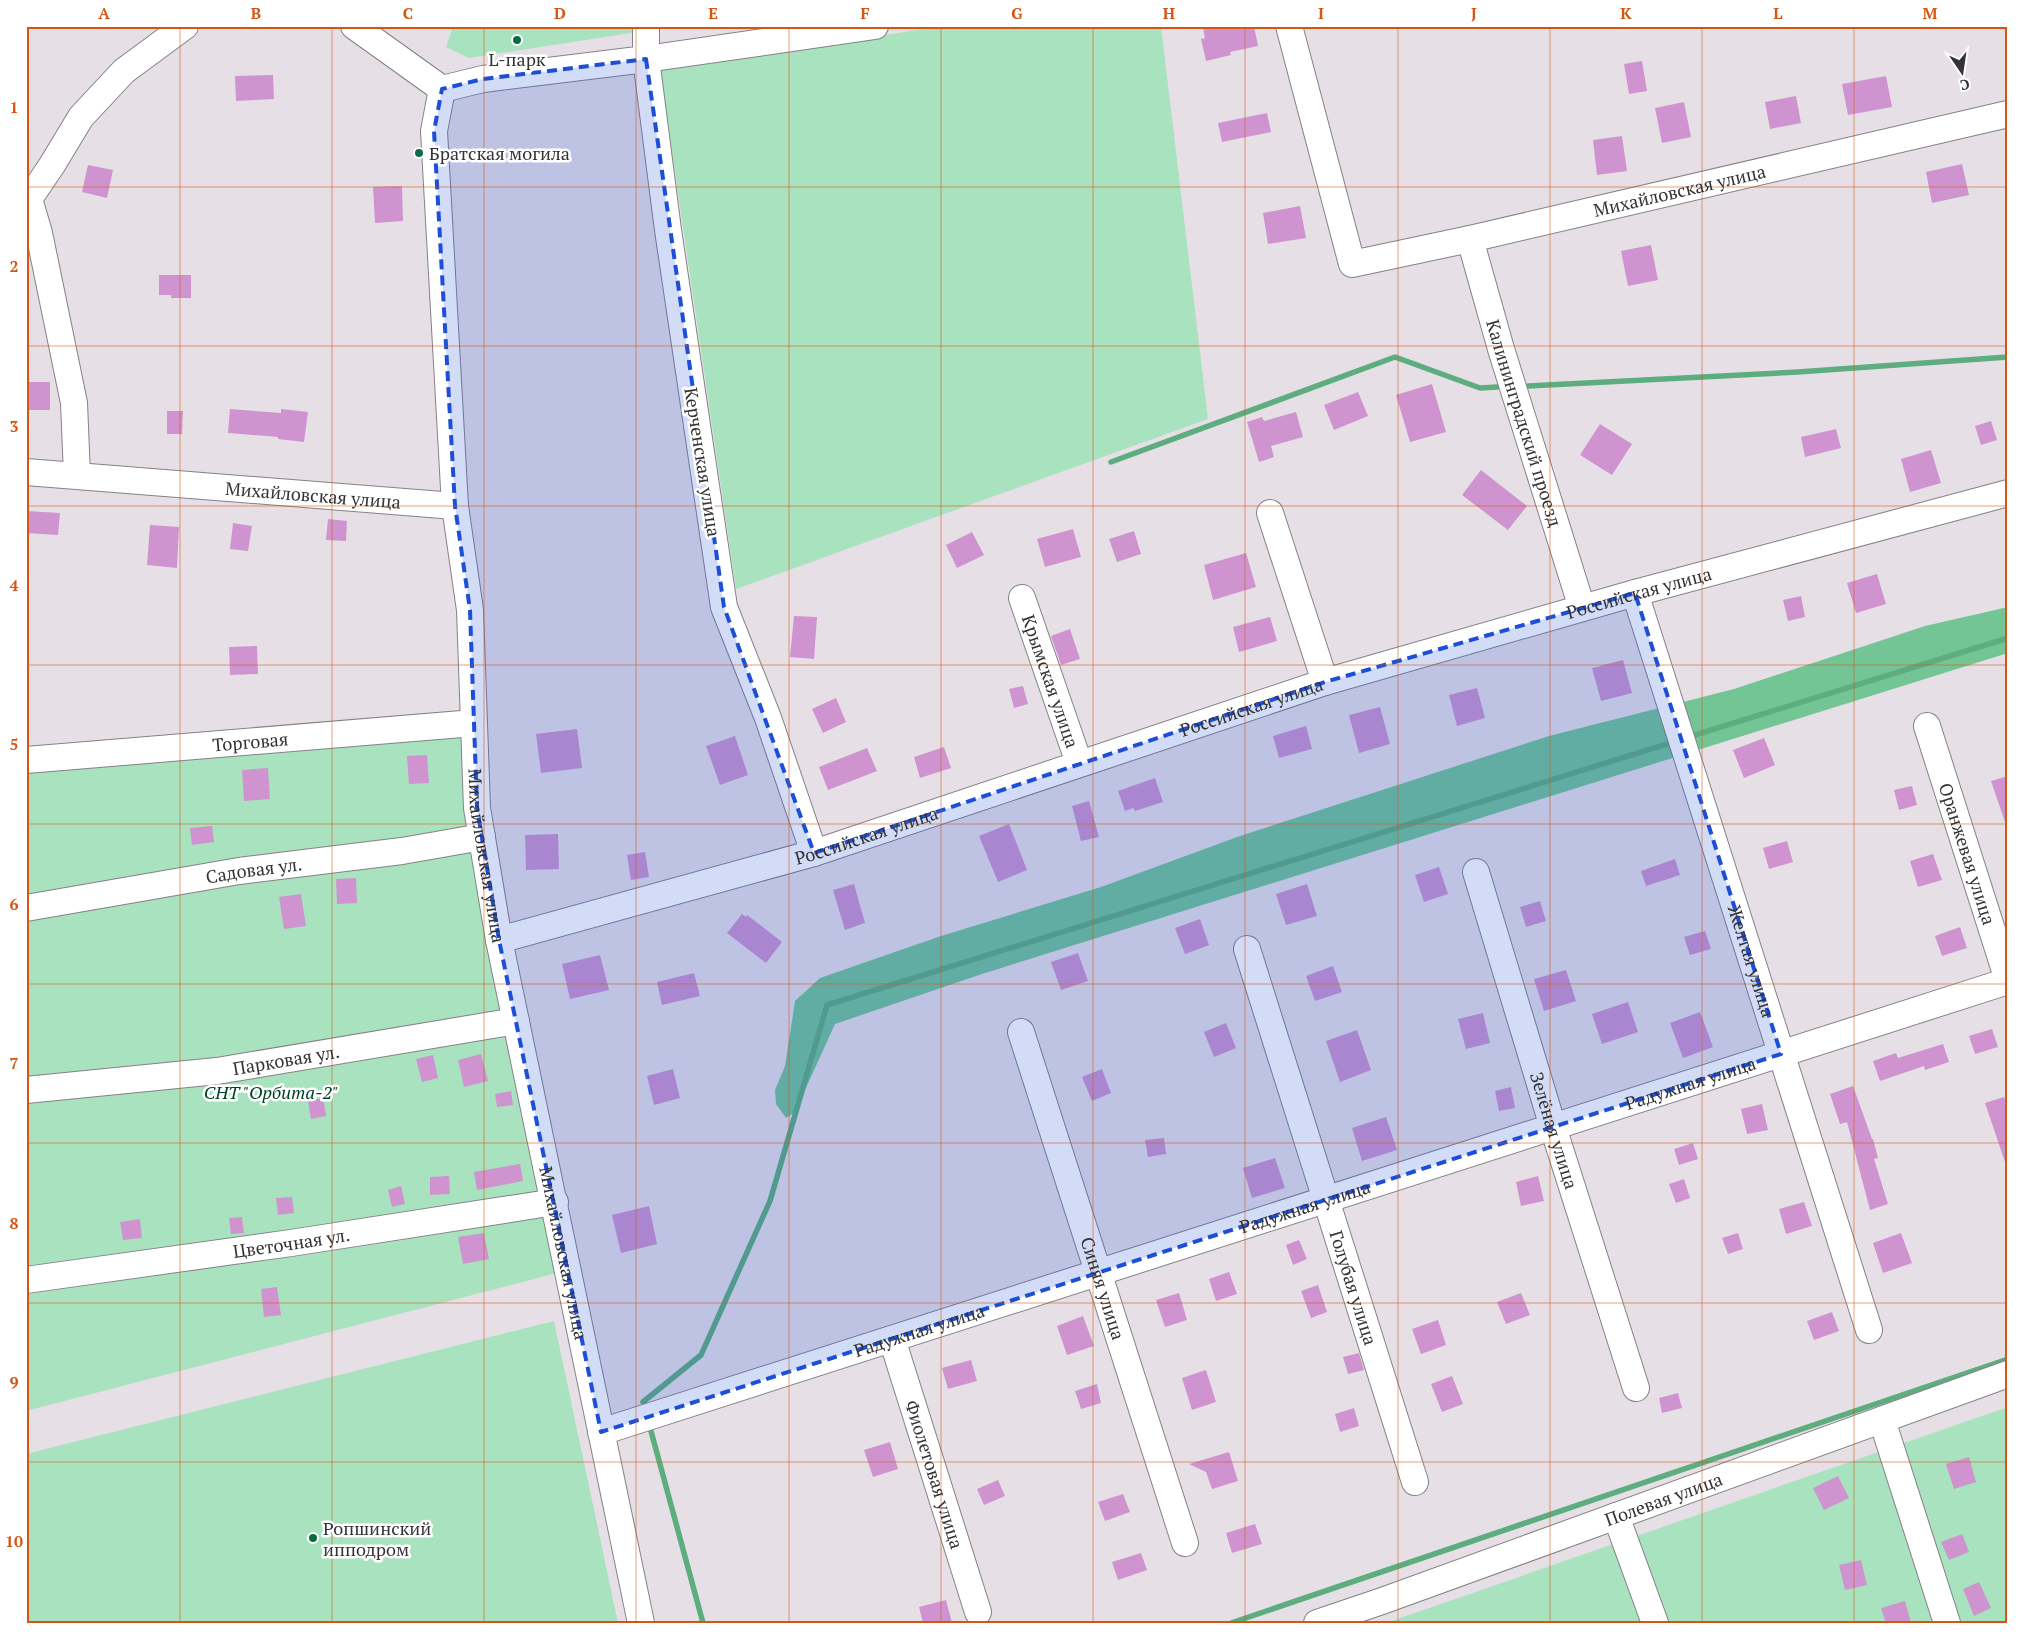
<svg xmlns="http://www.w3.org/2000/svg" width="2034" height="1649" font-family="'PT Serif',serif">
<rect width="100%" height="100%" fill="#e6e0e6"/>
<path fill="#a8e2be" d="M453 26H636L637 32 469 58 446 47Z
M943 26H1161L1208 419 736 589 660 70Z
M467 730 557 1273 26 1411V767Z
M554 1321 618 1623H26V1454Z
M2008 1407V1623H1386Z"/>
<path fill="#74c596" d="M2008 607V653L982 974 835 1024 795 1112 786 1118 776 1104 775 1090 785 1066 795 1001 820 978 941 936 1101 887 1240 836 1549 736 1734 689 1925 626Z"/>
<g fill="none" stroke-linecap="round" stroke-linejoin="round">
<path stroke="#5dad7f" stroke-width="5.5" d="M1528 386 1798 372 2008 357
M1111 462 1395 357 1480 388 1497 387
M1695 735 2008 638
M643 1402 701 1355 770 1201 827 1005 1667 744
M651 1431 703 1623
M1231 1623 2008 1359"/>
</g>
<path fill="#cf94cf" d="M1212 26H1254L1258 46 1230 52 1231 55 1206 61 1201 39 1205 38 1203 28Z
M1642 61 1647 91 1629 94 1624 64Z
M273 75 274 99 236 101 235 76Z
M1886 76 1892 107 1848 115 1842 84Z
M1796 96 1801 123 1770 129 1765 102Z
M1684 102 1691 137 1662 143 1655 108Z
M1267 113 1271 132 1222 142 1218 123Z
M1622 136 1627 171 1597 175 1593 140Z
M1962 164 1969 195 1932 203 1926 172Z
M88 165 113 170 107 198 82 192Z
M402 186 403 221 375 223 373 187Z
M1300 206 1306 238 1268 244 1263 213Z
M1651 245 1658 280 1628 286 1621 251Z
M159 275H191V298H171V295H159Z
M26 382H50V410H26Z
M1432 384 1446 432 1410 442 1396 395Z
M1358 392 1368 416 1334 430 1324 405Z
M230 409 281 413V409L308 412 304 442 278 439V437L228 433Z
M167 411H183L182 434H167Z
M1296 412 1303 437 1271 446 1274 457 1259 462 1247 422 1262 417 1264 421Z
M1991 421 1997 440 1981 445 1975 426Z
M1600 424 1632 444 1612 475 1580 455Z
M1836 429 1841 448 1805 457 1801 437Z
M1931 450 1941 483 1910 492 1901 459Z
M1481 470 1527 506 1508 530 1462 495Z
M26 511 60 513 58 535 26 533Z
M328 519 347 521 346 541 326 540Z
M233 523 252 526 248 551 230 549Z
M150 525 179 527 177 568 147 565Z
M1073 529 1081 557 1045 567 1037 539Z
M1134 531 1141 554 1117 562 1109 539Z
M972 532 984 555 957 568 946 545Z
M1246 553 1256 587 1213 600 1204 565Z
M1877 574 1886 604 1856 613 1847 583Z
M1801 596 1805 617 1788 621 1783 600Z
M794 616 817 617 814 659 790 657Z
M1270 617 1277 641 1239 652 1233 627Z
M1070 629 1080 659 1061 665 1051 636Z
M257 646 258 674 230 675 229 647Z
M1623 660 1632 693 1601 701 1592 668Z
M1023 686 1028 704 1014 708 1009 689Z
M1477 688 1485 718 1457 726 1449 695Z
M836 698 846 722 823 733 812 709Z
M1380 707 1390 744 1359 753 1349 715Z
M1306 726 1312 749 1279 758 1273 736Z
M577 729 582 768 541 773 536 734Z
M735 736 748 775 720 785 706 746Z
M1764 738 1775 765 1744 778 1733 750Z
M944 747 951 768 920 778 914 757Z
M867 748 877 771 828 790 819 767Z
M427 755 429 783 409 784 407 756Z
M268 768 270 799 244 801 242 770Z
M2008 776V822H2005L1991 781Z
M1155 778 1163 802 1135 811 1133 808 1125 811 1118 791Z
M1912 786 1917 805 1899 810 1894 790Z
M1089 801 1099 837 1081 841 1072 806Z
M1009 824 1027 870 998 882 979 836Z
M212 826 214 842 192 845 190 828Z
M558 834 559 869 526 870 525 835Z
M1787 841 1793 862 1769 869 1763 848Z
M645 852 649 877 631 880 627 855Z
M1933 854 1942 880 1918 887 1910 861Z
M1675 859 1680 875 1646 886 1641 871Z
M1439 867 1448 894 1424 902 1415 875Z
M356 878 357 903 337 904 336 879Z
M854 884 865 923 845 930 833 890Z
M1307 884 1317 916 1286 925 1276 894Z
M301 894 306 926 284 929 279 897Z
M1540 901 1546 921 1526 927 1520 907Z
M742 914 746 917 747 915 782 942 766 963 727 933Z
M1200 919 1209 945 1185 954 1175 928Z
M1960 927 1967 948 1942 956 1935 936Z
M1705 931 1711 949 1690 955 1684 937Z
M1078 953 1088 981 1061 990 1051 962Z
M600 955 609 990 570 999 562 964Z
M1333 966 1342 992 1315 1001 1306 976Z
M1566 970 1576 1001 1544 1011 1534 979Z
M694 973 700 996 662 1005 657 982Z
M1628 1002 1638 1032 1602 1044 1592 1014Z
M1700 1012 1713 1047 1683 1058 1670 1023Z
M1483 1013 1490 1043 1466 1049 1458 1019Z
M1226 1023 1236 1048 1214 1057 1204 1032Z
M1992 1029 1998 1047 1975 1054 1969 1036Z
M1357 1030 1371 1070 1340 1082 1326 1041Z
M1943 1044 1949 1062 1925 1070 1924 1066 1880 1081 1873 1061 1896 1053 1898 1058Z
M481 1054 488 1081 464 1087 458 1060Z
M433 1055 438 1078 422 1082 416 1059Z
M673 1069 680 1098 654 1105 647 1076Z
M1102 1069 1111 1093 1092 1101 1082 1077Z
M1853 1086 1872 1139H1873L1878 1158 1874 1159 1888 1204 1870 1210 1847 1122 1840 1124 1830 1094Z
M1511 1087 1515 1108 1499 1111 1495 1091Z
M511 1091 513 1105 497 1107 495 1094Z
M2004 1097 2008 1109V1162H2005L1985 1103Z
M323 1098 326 1116 311 1119 308 1101Z
M1762 1104 1768 1130 1747 1134 1741 1109Z
M1386 1117 1397 1150 1362 1161 1352 1128Z
M1164 1138 1166 1154 1148 1157 1145 1140Z
M1693 1143 1698 1159 1679 1165 1674 1149Z
M1275 1158 1285 1188 1252 1198 1243 1168Z
M520 1164 523 1181 477 1190 474 1172Z
M449 1176 450 1194 430 1195V1177Z
M1538 1176 1544 1201 1521 1206 1516 1182Z
M1684 1179 1690 1198 1676 1203 1669 1184Z
M401 1186 405 1204 392 1207 388 1190Z
M292 1197 294 1213 278 1215 276 1198Z
M1804 1202 1812 1226 1786 1234 1779 1209Z
M649 1206 657 1244 621 1253 612 1215Z
M242 1217 244 1233 231 1234 229 1218Z
M140 1219 142 1238 123 1240 120 1222Z
M484 1233 489 1259 463 1264 458 1237Z
M1738 1233 1743 1249 1728 1254 1722 1238Z
M1901 1233 1912 1263 1883 1273 1873 1243Z
M1299 1240 1307 1259 1293 1265 1286 1245Z
M1229 1272 1237 1294 1216 1301 1209 1279Z
M1318 1285 1327 1312 1311 1318 1301 1291Z
M277 1287 281 1315 264 1317 261 1289Z
M1179 1293 1187 1320 1165 1327 1156 1300Z
M1521 1293 1530 1315 1506 1324 1497 1302Z
M1832 1312 1839 1331 1814 1340 1807 1321Z
M1083 1316 1094 1346 1067 1355 1057 1326Z
M1438 1320 1446 1345 1421 1354 1412 1329Z
M1359 1353 1364 1370 1348 1374 1343 1357Z
M971 1360 977 1381 948 1389 942 1368Z
M1206 1370 1216 1402 1192 1410 1182 1378Z
M1452 1376 1463 1404 1442 1412 1431 1384Z
M1097 1384 1101 1403 1081 1409 1075 1391Z
M1678 1393 1682 1408 1662 1413 1659 1398Z
M1354 1408 1359 1426 1340 1432 1335 1414Z
M890 1442 898 1469 873 1477 864 1450Z
M1229 1452 1238 1481 1212 1489 1206 1472 1189 1464Z
M1969 1457 1976 1482 1954 1489 1946 1464Z
M1838 1476 1849 1498 1824 1510 1813 1488Z
M998 1480 1005 1496 984 1505 977 1489Z
M1123 1494 1130 1512 1105 1521 1098 1502Z
M1255 1524 1262 1544 1232 1553 1226 1533Z
M1962 1534 1969 1552 1949 1560 1941 1542Z
M1141 1553 1147 1570 1118 1580 1112 1562Z
M1861 1560 1867 1585 1845 1590 1839 1565Z
M1979 1582 1991 1608 1974 1616 1963 1589Z
M946 1600 952 1623H923L919 1607Z
M1905 1601 1911 1623H1886L1881 1608Z"/>
<g fill="none" stroke-linecap="round" stroke-linejoin="round">
<defs>
<g id="minor">
<path d="M354 26 442 89 483 79 646 59V26"/>
<path id="s1" d="M1289 26 1352 264 1470 239 2008 114"/>
<path id="s2" d="M442 89 434 131 455 506 470 610 477 808 499 940 641 1623"/>
<path d="M26 199H29L39 233 74 403 77 475"/>
<path d="M29 199 52 165 81 117 124 71 185 26"/>
<path id="s3" d="M1470 239 1501 349 1582 608"/>
<path id="s4" d="M26 472 455 506"/>
<path d="M1270 513 1325 682"/>
<path id="s5" d="M1635 593 1869 1330"/>
<path id="s6" d="M1022 598 1079 763"/>
<path id="s7" d="M1927 726 2008 980"/>
<path id="s8" d="M26 760 474 723"/>
<path d="M814 853 768 718 724 607 668 230 646 59 875 26"/>
<path id="s9" d="M1476 872 1553 1127 1636 1388"/>
<path id="s10" d="M26 908 239 871 402 851 482 837"/>
<path id="s11" d="M499 940 814 853 1325 682 1635 593 2008 493"/>
<path id="s12" d="M1247 949 1415 1482"/>
<path id="s13" d="M1021 1032 1185 1543"/>
<path id="s14" d="M26 1090 217 1071 516 1021"/>
<path id="s15" d="M26 1280 291 1243 555 1202"/>
<path id="s16" d="M892 1339 978 1612"/>
<path d="M1882 1420 1947 1623"/>
<path id="s17" d="M601 1432 2008 981"/>
<path d="M1616 1516 1655 1623"/>
<path id="s18" d="M1317 1623 1382 1601 2008 1374"/>
</g>
</defs>
<use href="#minor" stroke="#868186" stroke-width="28"/>
<use href="#minor" stroke="#fff" stroke-width="26"/>
</g>
<path fill="#1d4ed8" fill-opacity="0.2" stroke="#1d4ed8" stroke-width="4" stroke-dasharray="10 6" stroke-linejoin="round" d="M646 59 724 607 814 853 1325 682 1635 593 1781 1054 601 1432 499 940 477 808 470 610 455 506 434 131 442 89 483 79Z"/>
<path fill="none" stroke="#d65510" stroke-width="1" stroke-opacity="0.55" d="M180 26V1623M332 26V1623M484 26V1623M636 26V1623M789 26V1623M941 26V1623M1093 26V1623M1245 26V1623M1398 26V1623M1550 26V1623M1702 26V1623M1854 26V1623M26 187H2008M26 346H2008M26 506H2008M26 665H2008M26 824H2008M26 984H2008M26 1143H2008M26 1303H2008M26 1462H2008"/>
<g fill="#0b6c42" stroke="#fff" stroke-width="2">
<circle cx="517" cy="40" r="5"/>
<circle cx="419" cy="153" r="5"/>
<circle cx="313" cy="1538" r="5"/>
</g>
<g text-anchor="middle" dominant-baseline="central" stroke-width="5" stroke-linejoin="round" paint-order="stroke">
<g font-size="18" fill="#343234" stroke="#fff" text-anchor="start">
<text x="517" y="59" text-anchor="middle">L-парк</text>
<text x="429" y="153">Братская могила</text>
<text x="323" y="1528">Ропшинский<tspan x="323" dy="21">ипподром</tspan></text>
</g>
<g font-size="18" fill="#343234" stroke="#fff">
<text stroke="none"><textPath href="#s1" startOffset="582">Михайловская улица</textPath></text>
<text stroke="none"><textPath href="#s3" startOffset="192">Калининградский проезд</textPath></text>
<text transform="translate(703 462) rotate(81)">Керченская улица</text>
<text stroke="none"><textPath href="#s4" startOffset="288">Михайловская улица</textPath></text>
<text stroke="none"><textPath href="#s11" startOffset="1192">Российская улица</textPath></text>
<text stroke="none"><textPath href="#s6" startOffset="88">Крымская улица</textPath></text>
<text stroke="none"><textPath href="#s11" startOffset="788">Российская улица</textPath></text>
<text stroke="none"><textPath href="#s8" startOffset="225">Торговая</textPath></text>
<text stroke="none"><textPath href="#s11" startOffset="382">Российская улица</textPath></text>
<text stroke="none"><textPath href="#s7" startOffset="134">Оранжевая улица</textPath></text>
<text stroke="none"><textPath href="#s2" startOffset="770">Михайловская улица</textPath></text>
<text stroke="none"><textPath href="#s10" startOffset="231">Садовая ул.</textPath></text>
<text stroke="none"><textPath href="#s5" startOffset="386">Желтая улица</textPath></text>
<text stroke="none"><textPath href="#s14" startOffset="262">Парковая ул.</textPath></text>
<text stroke="none"><textPath href="#s17" startOffset="1144">Радужная улица</textPath></text>
<text stroke="none"><textPath href="#s9" startOffset="270">Зелёная улица</textPath></text>
<text stroke="none"><textPath href="#s17" startOffset="739">Радужная улица</textPath></text>
<text stroke="none"><textPath href="#s15" startOffset="268">Цветочная ул.</textPath></text>
<text stroke="none"><textPath href="#s2" startOffset="1175">Михайловская улица</textPath></text>
<text stroke="none"><textPath href="#s12" startOffset="355">Голубая улица</textPath></text>
<text stroke="none"><textPath href="#s13" startOffset="269">Синяя улица</textPath></text>
<text stroke="none"><textPath href="#s17" startOffset="334">Радужная улица</textPath></text>
<text stroke="none"><textPath href="#s16" startOffset="142">Фиолетовая улица</textPath></text>
<text stroke="none"><textPath href="#s18" startOffset="368">Полевая улица</textPath></text>
</g>
<g font-size="18" font-style="italic" fill="#004224" stroke="#fff">
<text x="271" y="1092">СНТ "Орбита-2"</text>
</g>
</g>
<rect width="2034" height="1649" fill="none" stroke="#ffffff" stroke-width="55"/>
<g transform="translate(1962 72) rotate(167)" stroke="#ffffff" stroke-width="4" paint-order="stroke">
<path d="M0-4L9 19L0 12L-9 19Z" fill="#343234"/>
<text y="-8" font-size="14" font-weight="bold" text-anchor="middle" fill="#343234">С</text>
</g>
<rect x="28" y="28" width="1978" height="1594" fill="none" stroke="#d65510" stroke-width="2"/>
<g font-size="16" text-anchor="middle" font-weight="bold" fill="#d65510">
<text x="104" y="19">A</text>
<text x="256" y="19">B</text>
<text x="408" y="19">C</text>
<text x="560" y="19">D</text>
<text x="713" y="19">E</text>
<text x="865" y="19">F</text>
<text x="1017" y="19">G</text>
<text x="1169" y="19">H</text>
<text x="1321" y="19">I</text>
<text x="1474" y="19">J</text>
<text x="1626" y="19">K</text>
<text x="1778" y="19">L</text>
<text x="1930" y="19">M</text>
<text x="14" y="113">1</text>
<text x="14" y="272">2</text>
<text x="14" y="432">3</text>
<text x="14" y="591">4</text>
<text x="14" y="750">5</text>
<text x="14" y="910">6</text>
<text x="14" y="1069">7</text>
<text x="14" y="1229">8</text>
<text x="14" y="1388">9</text>
<text x="14" y="1547">10</text>
</g>
</svg>
